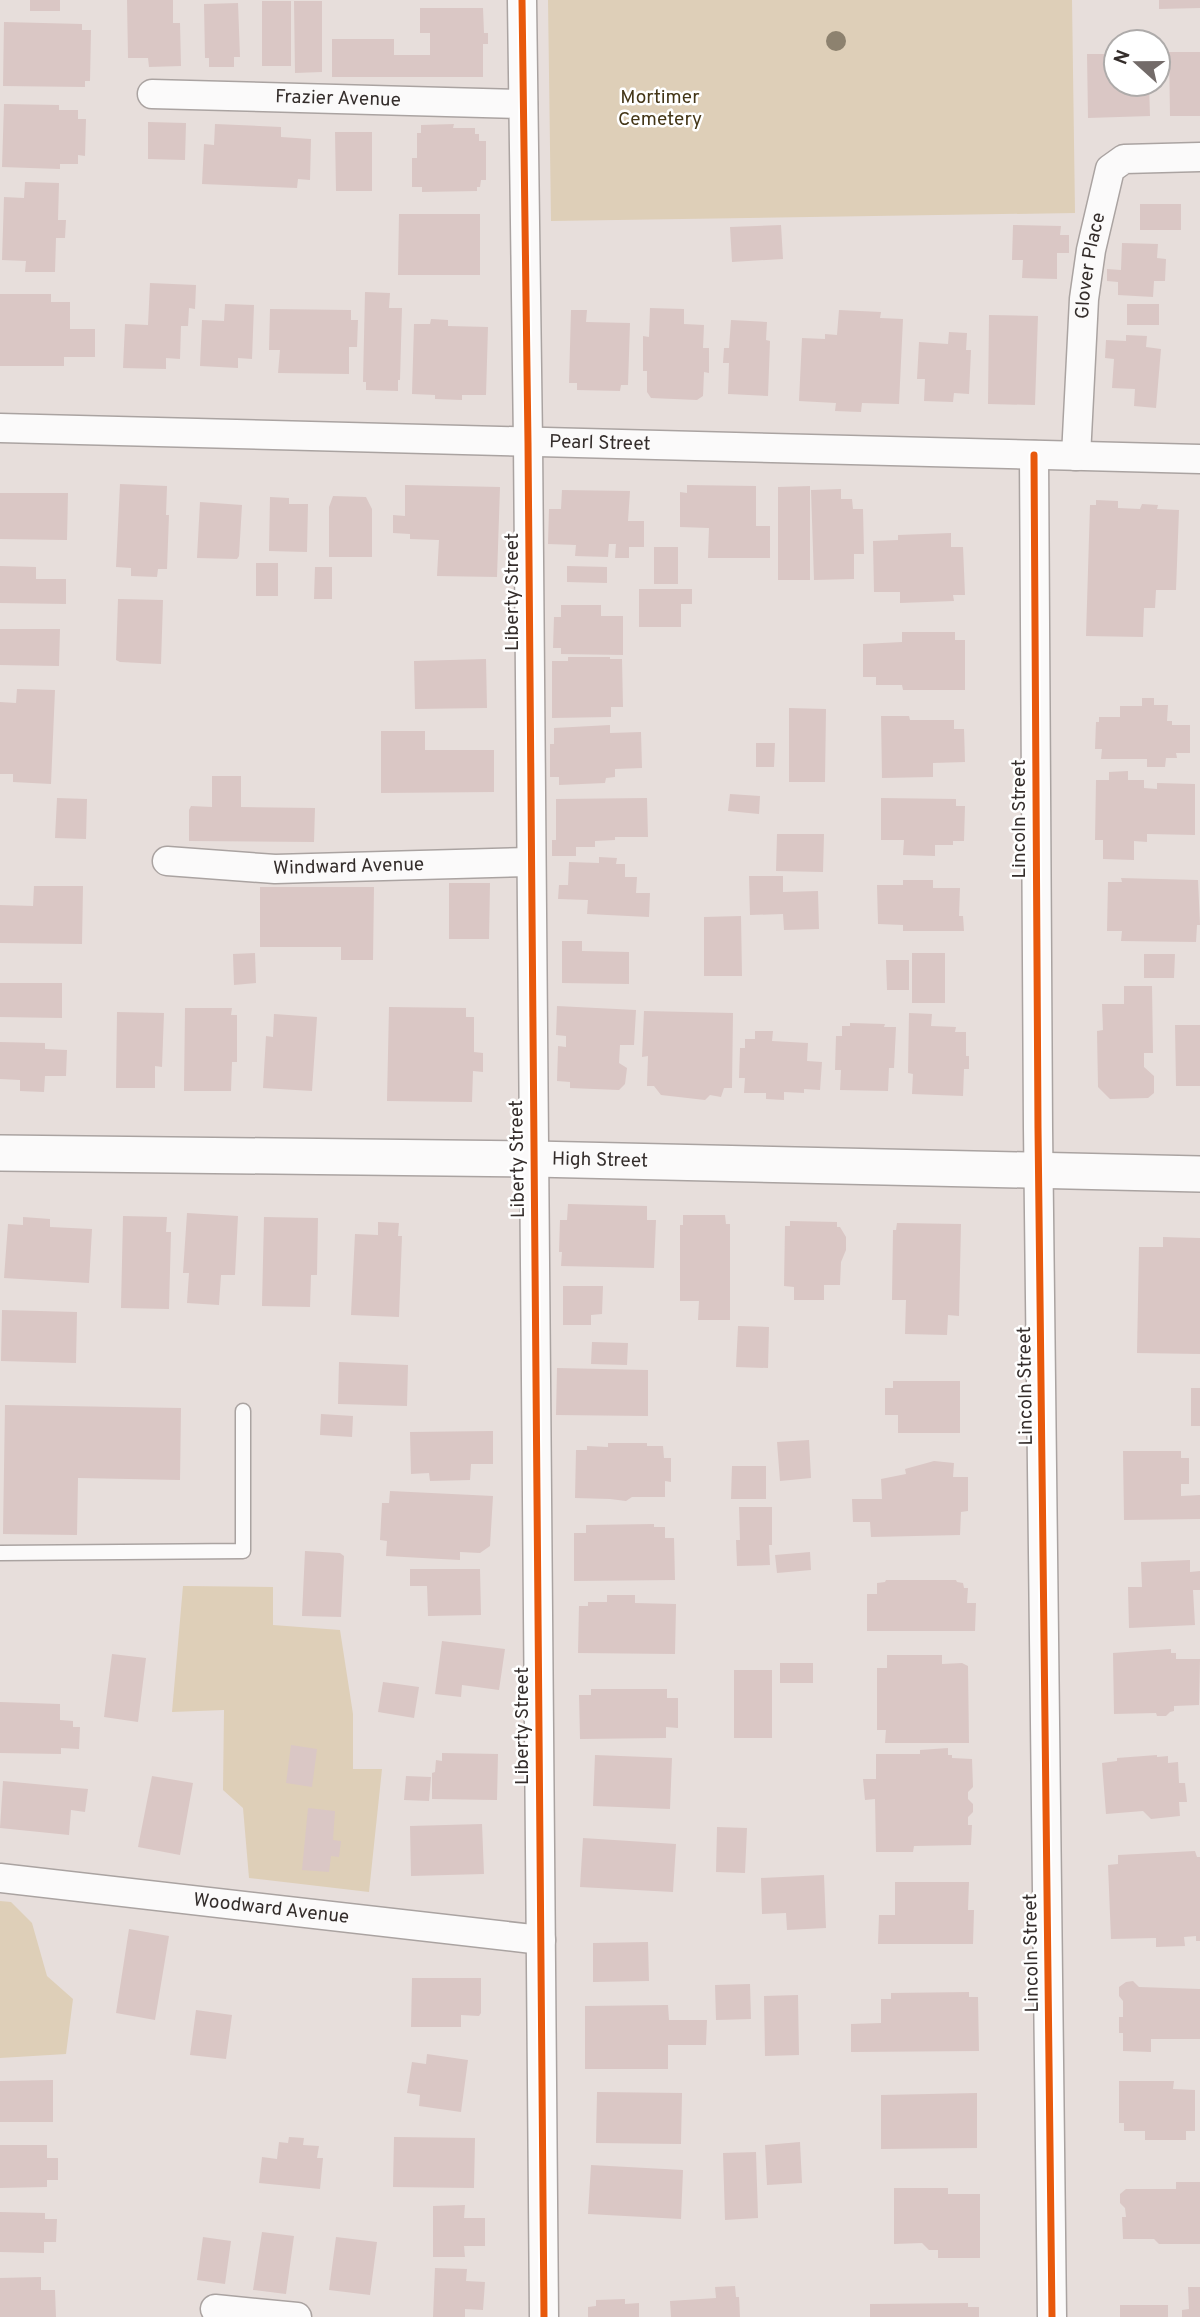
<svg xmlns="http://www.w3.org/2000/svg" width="1200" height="2317" font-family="Overpass,sans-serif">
<rect width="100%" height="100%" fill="#e7dedb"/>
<path fill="#decfb8" d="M548 0H1072L1075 213 551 221Z
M183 1586 273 1587V1625L340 1630 353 1714V1769H382L369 1892 249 1878 243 1808 223 1790 224 1710 172 1712Z
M0 1901 11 1902 32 1923 47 1976 73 1999 66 2054 0 2058Z"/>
<path fill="#dac7c5" d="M30 0H60V11H30Z
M127 0H173V23H180L181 66 149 67 148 58H128Z
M1159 0H1200V8L1159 9Z
M262 1H291V66H262Z
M294 1H322V72L295 73Z
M238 3 240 57H234V67H209V58H205L204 4Z
M420 8H483L484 33H488V44H483V77H332V39H394V55H430V33H420Z
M4 22 82 24V30H91L90 81H85V87L3 86Z
M1169 52H1200V116H1170Z
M1087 54H1116V84H1149L1150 116 1088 118Z
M4 104 59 105V110H78V119H86L85 156 78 155V164H60V169L2 167Z
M148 122 186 123 185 160 148 159Z
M215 124 281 127V137L311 139 310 180 298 179 297 188 202 184 204 144 214 145Z
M454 124 453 128H475V134H479V141H486V180H481L480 187H477V191L422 192V187H412V158H417V133H421V125Z
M335 132H372V191H336Z
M25 182 59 183 58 220H66L65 238H56L55 272H25L26 261 2 260 4 197 24 198Z
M1140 204H1181V230H1140Z
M399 214H480V275H398Z
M781 225 783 259 732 262 730 227Z
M1013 225 1061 226 1060 235H1069V253H1057V279L1022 278 1023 260H1012Z
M1122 243 1158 244 1157 258 1166 259 1165 281H1154L1153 297 1118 295V282L1107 281V269L1121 270Z
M150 283 196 285 195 309 189 308 188 326H181L180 359 166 358V369L123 368 125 324 148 325Z
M365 292 390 293 389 308H402L400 380H398V391L366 390V382H363Z
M0 294H51V302H70V329H95V357H64V366H0Z
M225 304 254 305 252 359 238 358V368L200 366 202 320 224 321Z
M1127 304H1159V325H1127Z
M650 308 684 309V324L704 325 703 348H709V373L704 372 703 396 697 400 651 398 647 392V371H643V336L649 337Z
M270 309 351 310V320H358L357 347H349V374L278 373 280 350H269Z
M571 310H587L586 322 630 323 628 385H621L620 391 577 390V383H569Z
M839 310 881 312 880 318 903 319 899 404 862 403 861 412 835 411 836 403 799 401 802 338 825 339V334L837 335Z
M989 315 1038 316 1035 405 988 404Z
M431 319 448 320V326L488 327 486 395H462V400L435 399V395L412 394 414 324H430Z
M731 320 767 322 766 340 770 341 768 396 728 394 729 363H723L724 348H729Z
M949 332 967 333 966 350H971L969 394 954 393 953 402 924 401 925 379H917L919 342 948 344Z
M1126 335 1147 336 1146 347 1161 349 1156 408 1134 406 1135 389 1112 388 1114 359 1105 358 1106 340 1126 341Z
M120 484 167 486 166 515H169L167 569H158L157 577 131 576V568L116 567Z
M405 485 500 487 497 577 437 576 439 540 410 539V534L393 533V515L405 516Z
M687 485 756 486V526H770V558H708L709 528 680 527V492L687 493Z
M810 486V580H778V487Z
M841 489V499H852L853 509H863L864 554H854V579L814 580 811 490Z
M562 490 630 491 628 521H644V547H629V558H615L616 544H609L608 557 575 556 576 545 548 544 549 509H561Z
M0 493H68L67 540 0 539Z
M333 496 366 497 372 509V557H329V507Z
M270 497 289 498V504H308L307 552 269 551Z
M1096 500 1118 501V508L1140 509 1142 504 1158 505 1157 509 1179 510 1176 590H1156L1155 608H1144L1143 637 1086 636 1090 505H1096Z
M200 502 242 505 239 556 237 559 197 558Z
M951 533V547H963L965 595H953L954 601 900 603V592H874L873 541 898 540V535Z
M654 547H678V584H654Z
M256 563H278V596H256Z
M0 566 36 567V579H66V604L0 603Z
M567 566 607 567V583L567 582Z
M315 567H332V599H314Z
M639 589H692V604H681V627H639Z
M118 599 163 600 161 664 120 662 116 660Z
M561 605H601V616H623V655L561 654V648H553L554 617H561Z
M0 629H60L59 666 0 665Z
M902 632H955V640H965V690H903L902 685H876V677H863V644L902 642Z
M568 657H610V659H622L623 707H611V717L552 718V661H568Z
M486 659 487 708 415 709 414 661Z
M17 689 55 690 51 784 13 782V774H0V702L16 703Z
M1142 698H1154V705H1168L1167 721H1172V725H1190V753H1176L1177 758H1166L1165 767H1147V759H1101L1102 749H1095L1096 722H1099V717H1120V706H1142Z
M789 708 826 709 825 782H789Z
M881 716H909L910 720H954V729H964L965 762 933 763V777L882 778Z
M610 725V733L641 732 642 768 615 769V777L606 778 605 783 559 785V777H550V744H554V728Z
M381 731H425V750H494V792L381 793Z
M756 743H775L774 767H756Z
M1128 771V780H1144V788L1157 789V783L1195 784V835L1147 834V842L1134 841V860L1103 859V840H1095L1096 780H1109V772Z
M212 776H241V807L315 808 314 842 189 841V810L191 806 212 807Z
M730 794 760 796 759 814 728 811Z
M57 798 87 799 86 839 55 838Z
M647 798 648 837H615V840L595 841V847H576V856H552V840H556V799Z
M881 798 956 799V806H965L964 841H953V845H935V856L903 855 904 840H881Z
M777 834H824L823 872 776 871Z
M599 857 617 858 616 864H625V877H637L636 893H650L649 917 587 914 588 900 558 899 559 885H568L569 862 599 863Z
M749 876H783V892L818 891 819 929 784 930 783 914 750 915Z
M1121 878 1198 880 1200 925H1197L1196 942 1121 941 1122 931H1107L1108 882H1122Z
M903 880H933V888H960L959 916H963L964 931H903V925L878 924 877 885H903Z
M449 883H490L489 939H449Z
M34 886H83L82 944 0 943V905L33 906Z
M260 887H374L373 960H341V947H260Z
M741 916 742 976H704V917Z
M562 941H582V951L629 952V984L562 983Z
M255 953 256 983 234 985 233 954Z
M912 953H945V1003H912Z
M1144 954H1175L1174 978H1144Z
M886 960H909V990H887Z
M0 983H62V1018L0 1017Z
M1124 986H1152L1153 1053H1144V1067L1154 1076V1093L1148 1098 1110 1099 1098 1087 1097 1031 1103 1030 1102 1004H1124Z
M557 1006 636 1010 634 1045H620L619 1063 627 1068 625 1084 619 1090 570 1088V1082L557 1081 558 1046 566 1047V1036L556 1035Z
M389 1007 466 1008V1017H474V1052L483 1053V1072L473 1071 472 1102 387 1101Z
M185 1008H232L231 1015H237V1062H232L231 1091H184Z
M644 1011 733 1013 732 1088H724L721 1097 710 1095 705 1100 661 1095 654 1086H647L648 1056 642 1057Z
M117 1012 164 1013 162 1067 155 1066V1088H116Z
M909 1013 932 1014 931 1026 956 1027 955 1032H966V1056H969V1069H964L963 1096 912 1094 913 1074 908 1073Z
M274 1014 317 1017 312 1091 263 1088 266 1036 273 1037Z
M850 1023 885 1024 884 1027H896L894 1068H889L888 1091 840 1090 841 1070H835L836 1036H842V1026H850Z
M1175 1025H1200V1086H1176Z
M755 1031H773L772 1041 808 1043 807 1061 822 1062 820 1090 804 1089V1093L784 1092V1100L766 1099V1093H744L745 1078H739L740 1048H745V1039H755Z
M0 1042 45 1043V1049L67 1050 66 1076H45L44 1092 20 1091V1080L0 1079Z
M568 1204 647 1206V1220H656L654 1268 561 1266 562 1252H559L560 1220H567Z
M187 1213 238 1216 235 1275H221L219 1305 187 1303 189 1273H183Z
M683 1215H725L726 1224H730V1320H698L699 1301H680V1225H683Z
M123 1216 167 1217 166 1232H171L169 1309 121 1308Z
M23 1217 50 1219V1227L92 1229 89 1283 4 1278 8 1224 23 1225Z
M264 1217 318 1218 317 1275H311L310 1307 262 1306Z
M790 1221 837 1222V1227H840L846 1237V1250L841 1262 840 1285H824V1300H794V1287L784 1286 785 1226H790Z
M378 1222 399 1223 398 1236H402L399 1317 351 1315 355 1234 378 1235Z
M897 1223 961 1224 959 1316 948 1315 947 1335 905 1334 906 1300H892L893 1230H896Z
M1163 1237 1200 1238V1354L1137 1353 1139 1247H1163Z
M563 1286H603L602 1314 591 1315V1325H563Z
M2 1310 77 1312 76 1363 1 1361Z
M738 1326 769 1327 768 1368 736 1367Z
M592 1342 628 1343 627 1365 591 1364Z
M339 1362 408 1365 407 1406 338 1404Z
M557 1368 648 1370V1416L556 1415Z
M893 1381H960V1433H898V1415H885V1388H893Z
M1191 1388H1200V1426H1191Z
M5 1405 181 1408 180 1480 78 1478 77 1535 3 1534Z
M321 1414 353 1416 352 1437 320 1435Z
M493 1431V1464H471L470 1480 430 1481 429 1473 411 1474 410 1432Z
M809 1440 811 1478 780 1481 777 1442Z
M608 1443H647V1446H663L664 1458H671V1482L665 1481V1497H632L626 1501 610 1499 575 1498 576 1450H587V1446L608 1447Z
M1123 1451H1181V1458H1189V1484H1181V1496L1200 1495V1519L1124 1520Z
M934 1461 954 1463 953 1477H968V1511L961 1512 960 1535 871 1537 870 1522H853L852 1499H882L881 1479 906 1474 905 1469Z
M732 1466H766V1499H731Z
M390 1491 493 1496 490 1546 480 1553 460 1552V1560L386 1556 387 1541 380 1540 382 1503H389Z
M739 1507H772V1545H769L770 1565 737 1566 736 1540H740Z
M654 1524V1527H665V1538H674L675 1580 574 1581V1533H586V1525Z
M305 1551 340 1553 344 1556 341 1617 302 1616Z
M810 1552 811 1570 777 1573 775 1555Z
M1190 1560V1572L1200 1571V1590H1193L1195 1625 1129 1628 1128 1587H1142L1141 1562Z
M410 1569H480L481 1615 428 1616 427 1586H410Z
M886 1580H956L957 1582 963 1583 964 1588H968L967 1603H976L975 1631H867V1594H877V1583L885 1582Z
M607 1595H635V1603L676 1604 675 1654 578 1653 579 1606H588V1602H607Z
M442 1641 505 1649 499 1690 462 1685 461 1697 435 1694Z
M1171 1649V1653H1176V1659H1200L1199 1705 1174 1706V1711L1170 1712 1166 1716H1157L1156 1713 1114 1714 1113 1653Z
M112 1654 146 1658 138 1722 104 1717Z
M887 1655H942V1664L962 1663 968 1666 969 1743H885L886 1730H877V1668H887Z
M780 1663H813V1683H780Z
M734 1670H772V1738H734Z
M383 1682 419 1687 414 1718 378 1712Z
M591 1689H667V1698H678V1728L666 1727V1738L580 1739 579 1695H591Z
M0 1702 60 1704V1720L73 1721V1727H80L79 1749 61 1748V1754L0 1753Z
M291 1745 317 1749 312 1787 286 1783Z
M948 1748V1755H952V1758L972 1759 973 1787 968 1792V1799L973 1804V1812L968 1817V1825H972L971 1845 914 1846 913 1852H876L875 1799 865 1800 863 1779H876V1754H920V1750Z
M442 1753 498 1754 497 1800 432 1799V1773L435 1772 436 1760 442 1761Z
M595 1755 672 1758 670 1809 593 1806Z
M1157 1755V1757L1168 1756V1763L1178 1762 1179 1783H1185L1187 1802H1179L1180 1816 1151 1819 1143 1811 1106 1814 1102 1763 1117 1761V1758Z
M152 1776 193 1783 180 1855 138 1847Z
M406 1776 431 1777 429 1801 404 1800Z
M3 1781 88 1789 85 1812 71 1810 69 1835 0 1828Z
M308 1808 335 1811 333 1840 341 1841 339 1857 331 1856 329 1872 302 1870Z
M482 1824 484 1874 411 1876 410 1826Z
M717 1827 747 1828 745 1873 716 1872Z
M583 1838 676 1844 673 1892 580 1887Z
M1195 1851 1197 1857H1200V1941H1196V1936L1184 1937 1185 1946 1156 1947V1938L1111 1939 1108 1865 1118 1864V1855Z
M824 1875 826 1928 787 1930 786 1913 762 1914 761 1878Z
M895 1882H969L968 1910H974L973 1944H878L879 1915H895Z
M129 1929 169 1936 155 2020 116 2013Z
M648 1942 649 1981 593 1982V1943Z
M412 1978H481V2013L479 2016 461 2015V2027H411Z
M1133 1981 1139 1987 1200 1989V2039H1151V2052L1123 2051V2033H1119V2017H1123V2001L1119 1996V1987L1126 1982Z
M750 1984 751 2019 716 2020 715 1985Z
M969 1992V1997H978L979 2051 851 2052V2024L881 2023V1999H891V1993Z
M798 1995 799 2055 765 2056 764 1996Z
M668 2005 669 2020H707L706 2045H668V2069H585V2006Z
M196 2010 232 2015 226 2059 190 2055Z
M427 2054 468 2060 461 2112 419 2106 420 2095 407 2093 412 2062 426 2064Z
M53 2080V2122H0V2081Z
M1119 2081H1174L1173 2089 1195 2090V2131H1186V2140H1145V2131H1124V2123H1119Z
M597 2092 682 2093 681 2144 596 2143Z
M977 2093V2148L881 2149V2095Z
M289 2137 304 2138 303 2145 319 2146 317 2158H323L320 2189 259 2183 262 2157 277 2159 279 2142 288 2143Z
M394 2137 475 2138 474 2188 393 2187Z
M800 2142 802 2183 767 2185 765 2145Z
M0 2145H47V2158H58V2180H47V2187L0 2188Z
M756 2152 758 2218 725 2220 723 2153Z
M591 2165 683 2170 681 2219 588 2214Z
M1176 2182H1200V2244H1159L1154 2239H1123L1122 2217H1126L1125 2208 1120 2203V2194L1126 2189H1176Z
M894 2188H948V2194H980V2258H938V2250H929L922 2243 894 2244Z
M465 2205 464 2218H485V2246H464L465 2257H433V2206Z
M0 2212 45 2213V2219H57L56 2242H44V2253L0 2252Z
M262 2232 294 2236 286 2294 253 2290Z
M203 2237 231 2241 225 2284 197 2280Z
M336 2237 377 2242 370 2295 329 2290Z
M435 2268 467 2269 466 2281 485 2282 483 2310 465 2309V2317H433Z
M41 2277V2290H55L56 2317H0V2278Z
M735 2286 736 2297H739L740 2317H671L670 2301 716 2298 715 2287Z
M1188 2287H1200V2317H1182V2310L1189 2309Z
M625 2299V2304L639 2303V2317H588V2307L596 2306V2300Z
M968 2303V2307H979V2317H870V2304Z
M1120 2305H1168V2317H1120Z"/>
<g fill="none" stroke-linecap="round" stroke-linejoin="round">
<defs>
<path id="service" d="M0 1553 243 1551V1411"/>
<g id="minor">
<path d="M522 0 528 443 544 2317"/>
<path id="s1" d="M152 94 523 104"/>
<path id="s2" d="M0 428 1200 459"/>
<path d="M1034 455 1038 1128 1052 2317"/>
<path id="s3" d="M1076 456 1084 299 1091 250 1110 169 1124 159 1200 157"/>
<path id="s4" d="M167 861 275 869 530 862"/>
<path id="s5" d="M0 1878 541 1940"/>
<path d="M215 2309 297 2317"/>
</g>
<g id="tertiary">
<path id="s6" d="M0 1153 534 1159 1200 1174"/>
</g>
</defs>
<use href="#service" stroke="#aaa3a1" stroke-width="17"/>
<use href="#minor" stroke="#aaa3a1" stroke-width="31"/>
<use href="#tertiary" stroke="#aaa3a1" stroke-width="38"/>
<use href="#service" stroke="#fbfafa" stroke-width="14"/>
<use href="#minor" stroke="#fbfafa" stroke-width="28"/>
<use href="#tertiary" stroke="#fbfafa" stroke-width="35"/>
<defs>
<path id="cycleway" d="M522 0 528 443 544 2317
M1034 455 1038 1128 1052 2317"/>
</defs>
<use href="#cycleway" stroke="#fff" stroke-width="11"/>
<use href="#cycleway" stroke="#e8590c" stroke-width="7"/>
</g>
<circle fill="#8d826f" cx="836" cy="41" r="10"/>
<g text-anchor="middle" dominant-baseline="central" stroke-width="5" stroke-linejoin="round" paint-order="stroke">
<g font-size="19" fill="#443617" stroke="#fff">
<text x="660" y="98">Mortimer<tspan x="660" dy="22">Cemetery</tspan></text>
</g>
<g font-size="19" fill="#342d2b" stroke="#fff">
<text stroke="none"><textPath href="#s1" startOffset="186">Frazier Avenue</textPath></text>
<text stroke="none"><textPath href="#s3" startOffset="191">Glover Place</textPath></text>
<text stroke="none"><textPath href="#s2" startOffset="600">Pearl Street</textPath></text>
<text transform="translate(513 592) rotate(-90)">Liberty Street</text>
<text transform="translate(1020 819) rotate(-90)">Lincoln Street</text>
<text stroke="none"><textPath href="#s4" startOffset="182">Windward Avenue</textPath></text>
<text transform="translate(518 1159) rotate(-91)">Liberty Street</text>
<text stroke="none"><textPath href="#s6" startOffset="600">High Street</textPath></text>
<text transform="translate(1026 1386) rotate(-91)">Lincoln Street</text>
<text transform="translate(523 1726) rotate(-90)">Liberty Street</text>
<text stroke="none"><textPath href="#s5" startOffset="273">Woodward Avenue</textPath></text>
<text transform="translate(1032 1953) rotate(-91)">Lincoln Street</text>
</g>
</g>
<g transform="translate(1137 63) rotate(291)"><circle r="33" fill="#ffffff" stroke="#aeabaa" stroke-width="2"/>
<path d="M0-5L12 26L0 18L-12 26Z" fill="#736b69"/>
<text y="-10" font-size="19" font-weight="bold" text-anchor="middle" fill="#342d2b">N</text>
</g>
</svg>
